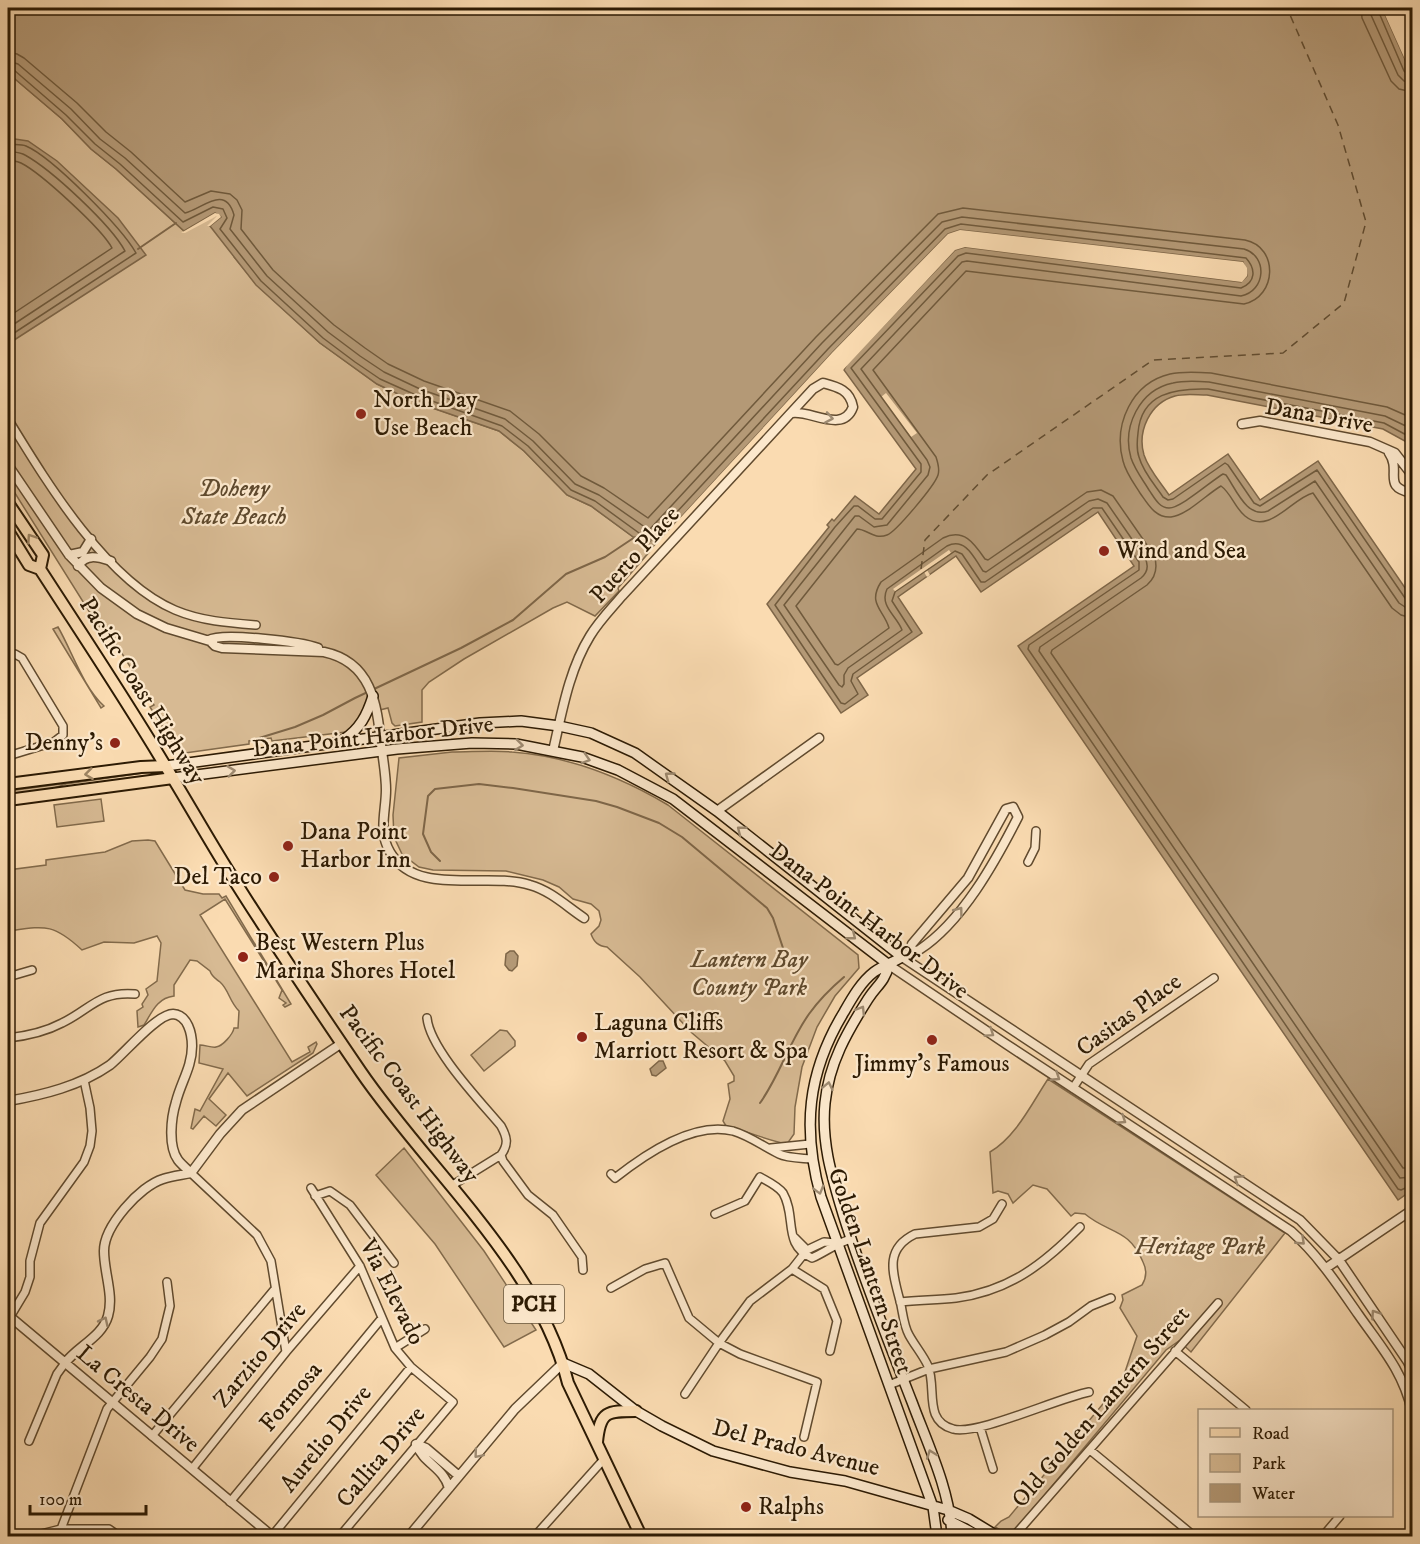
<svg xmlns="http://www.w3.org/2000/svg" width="1420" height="1544" font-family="'IM FELL DW Pica',serif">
<rect width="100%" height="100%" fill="#fadbb1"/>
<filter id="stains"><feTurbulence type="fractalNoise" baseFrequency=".00333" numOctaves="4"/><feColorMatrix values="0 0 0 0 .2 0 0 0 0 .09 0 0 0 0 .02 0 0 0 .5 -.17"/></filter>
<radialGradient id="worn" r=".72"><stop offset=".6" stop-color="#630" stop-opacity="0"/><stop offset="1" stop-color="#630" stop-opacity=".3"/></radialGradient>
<path fill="#d7ba93" stroke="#826a4b" stroke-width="1.5" d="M8 73 62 119 91 149 116 169 183 230 219 214 234 257 257 285 320 343 377 384 416 402 499 431 524 451 567 495 591 506 651 550 618 588 619 591 595 616 567 602 553 608 464 659 429 682 422 690V722L395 726 392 723 388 708 364 714 360 722 346 732 272 741 271 738 249 741V744L185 753 175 747 150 707 154 705 113 639 97 624 8 482Z
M58 627C72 651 83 687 104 706L101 708 53 629Z
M452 752C472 752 492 750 512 752 567 756 621 777 668 805L858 955 859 968 835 996 817 1027 802 1067 795 1107 794 1134 787 1144C766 1140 747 1131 726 1126L723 1121 730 1099 728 1084 734 1081V1076L725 1061 692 1033 640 977 607 947C598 946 594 942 591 934L599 926 601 920 599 911 591 904 573 899 559 887 543 880 506 871 433 870 419 867 402 854 394 837 393 815 399 758Z
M143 773 66 784 48 790 8 796V791Z
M101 799 104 821 57 827 54 805Z
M148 840 155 841 185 890 203 894H219L222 898 226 896 291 1004 285 1007 283 1005 286 1003 279 998 282 990 225 899 200 915 292 1062 310 1052 308 1047 316 1042 317 1044 313 1053 247 1096 228 1073 209 1099 226 1115 216 1126 204 1116 193 1129 191 1128 195 1109 200 1111 223 1069 199 1063 200 1045C205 1045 212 1048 216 1047 223 1046 233 1034 234 1028H238L239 1011C229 1001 229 990 220 982 215 978 212 977 210 971L197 961 190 960 174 985V996C157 998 152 1012 144 1025L138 1027 137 1011 143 1007 142 1004 148 995 146 989 157 981 161 943 157 936 134 943 104 942 82 950C53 923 45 926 8 931V870L46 865V860L105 852 132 841Z
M500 1030 507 1031 515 1041V1046L484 1071 471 1055Z
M1048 1079 1285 1233 1191 1352 1179 1341 1166 1350 1016 1529 1007 1534 995 1527 1001 1521 1009 1517 1122 1381 1137 1336 1120 1308 1123 1300 1122 1295 1142 1285C1147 1277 1147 1270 1143 1262 1129 1228 1109 1234 1085 1214L1075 1213 1071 1216 1047 1189 1033 1185 1013 1203 1008 1194 998 1191 993 1193 990 1152C1016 1137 1032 1103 1048 1079Z
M404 1148 484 1251 536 1330 504 1347 435 1244 376 1175Z"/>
<path fill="#b49976" stroke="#7e6648" stroke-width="1.5" d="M8 8H1382L1412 75V445L1383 429 1207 395C1197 395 1185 393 1175 396 1150 403 1137 431 1144 455 1149 470 1161 483 1169 495L1228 454 1260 500 1318 461 1412 598V1190L1398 1200 1018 646 1134 566 1098 512 981 592 956 556 898 597 922 633 857 678 868 695 841 713 767 604 829 527 827 525 832 519 834 521 855 496 879 514 916 469 844 370 847 364 955 250 965 247 1241 282 1247 276 1243 262 960 230 948 234 832 353 651 550 591 506 567 495 524 451 499 431 415 402 377 384 320 343 256 285 210 226 221 217 215 213 184 231 116 169 91 149 62 119 8 73Z
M8 138 28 141 57 161 118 218 146 255 8 344Z
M510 951H514L518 956 517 966 512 971 509 970 505 965 506 954Z
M659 1061H663L666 1068 656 1076 652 1075 650 1069Z"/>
<path fill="#fadbb1" d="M1382 8H1385L1412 67V75Z
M215 213 219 214 221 217 210 226H207L217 216 185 233H181Z
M960 230 1243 262 1247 268V276L1242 282 965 247 955 250 841 372 844 361 953 248 964 244 1240 279 1244 275V269L1241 265 961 233 949 237 834 355 653 552H649L832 353 948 234Z
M886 393 917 433 911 437 881 397Z
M949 550 951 553 927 570 930 575 927 577 924 572 896 592 893 589Z"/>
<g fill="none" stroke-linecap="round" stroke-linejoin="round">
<path stroke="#705a3c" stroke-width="1.5" d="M1361 8 1362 18 1391 81 1399 89 1412 92
M1370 8 1371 15 1398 75 1404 81 1412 83
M1377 8 1404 71 1408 75H1412
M8 52 17 54 24 58 77 103 106 132 131 152 185 202 211 191 230 194 237 200 242 210 241 229 273 270 298 293 334 325 365 348 388 364 424 381 510 411 539 434 581 476 604 488 648 518 816 337 938 214 963 208 1245 240C1279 247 1277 297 1244 304L966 271 873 370 936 457C938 463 940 469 938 475 935 485 896 532 887 535 874 540 867 529 857 529L796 606 835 664 838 665 889 628C884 610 867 604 881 582L943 538C964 528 974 543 985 559L988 560 1087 492 1101 490 1113 496 1154 555C1158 567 1156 577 1147 585L1052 650 1051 653 1403 1168H1412
M8 61 18 64 71 109 100 139 125 158 185 213C201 210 225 183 234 215L230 229 267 276 328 332 360 356 384 372 420 389 505 419 533 441 575 484 599 495 649 530 822 343 942 222 962 217 1244 249C1268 256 1266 291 1241 296L967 261 962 262 861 369 927 460 930 467 928 475 887 525 874 527 859 516H855L784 605 839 685 842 687 844 684V675L848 668 902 630C897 616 879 606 887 589L947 546C966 537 974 558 983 571L986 572 1089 501 1098 499 1107 503 1145 558C1149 566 1147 573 1141 578L1040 647 1039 651 1400 1178 1412 1177
M8 69 14 70 66 115 95 144 120 164 183 222 213 207 223 209 227 218 220 229 261 281 323 338 355 362 380 379 418 396 502 426 528 446 571 490 595 501 650 541 828 349 945 229 961 224 1246 258C1256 269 1256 282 1241 288L966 253 958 256 851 368 921 464V472L882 519H875L858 506H854L835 527 775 605 841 703 845 704 858 694 851 681 853 674 912 632 892 601 895 592 955 551 962 554 981 582H985L1093 508H1102L1139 562V570L1029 645 1028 649 1398 1189 1401 1190 1412 1185
M8 144C13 145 21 144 26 146 52 157 122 228 136 253L8 337
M8 151C13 152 20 152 25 155 52 170 111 225 125 251L8 328
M8 160C12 161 17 161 21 163 41 173 102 229 112 248L8 317
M1412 418 1387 407 1211 373C1197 372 1183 371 1170 374 1132 383 1113 424 1123 461 1126 473 1133 482 1140 493 1148 504 1155 518 1171 517 1186 516 1207 494 1221 486 1231 493 1235 508 1245 516 1269 536 1292 498 1313 493L1392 608 1401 615 1412 618
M1412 429 1385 416 1209 382C1197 381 1185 380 1173 383 1139 390 1122 427 1131 458 1135 470 1143 480 1149 490 1154 497 1159 508 1169 508 1181 508 1211 481 1223 474L1226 475C1236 489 1247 519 1268 511L1315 481 1399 603 1405 607 1412 609
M1412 438 1384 423 1208 389C1175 388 1141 393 1138 433 1137 441 1136 449 1139 457 1143 472 1155 485 1163 497L1168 500 1173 499 1225 463 1228 465 1254 503 1260 506 1317 470 1405 598 1412 601"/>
<path stroke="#7e6648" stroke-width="2" d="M138 249 176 223
M256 739 295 727 323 715 355 698 461 648 513 620 566 574 605 557 635 537
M440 861 431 852 423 834 428 796 435 789 479 784 513 788 596 801 617 807 659 823 682 837 767 908 773 918 786 957
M760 1103C780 1075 789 1042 809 1014 819 1000 831 988 844 977"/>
<path stroke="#624d31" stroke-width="1.5" stroke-dasharray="8 6" stroke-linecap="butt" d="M921 569 925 540 987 475 1153 360 1283 353 1344 303 1366 222 1338 125 1287 8"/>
<defs>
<path id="minor" d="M8 419C46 481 106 581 175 610 201 621 229 623 256 625
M8 658 15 654 22 658 63 726V735L54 742 8 756
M1028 862 1035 848 1036 831
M8 977 32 970
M427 1018C430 1049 480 1101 501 1126 507 1137 509 1144 501 1155L503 1161 528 1195 553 1215 582 1257 583 1270
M8 1038C26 1036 45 1032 62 1023 91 1009 99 991 135 994
M1073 1088 1089 1064 1214 978
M771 1148 810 1144
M191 1173 257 1235 271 1261 286 1352
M611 1174 615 1178C644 1155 694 1121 733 1131 750 1136 764 1147 779 1154 787 1158 801 1158 811 1159
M451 1186 501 1155
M311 1188 360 1266 395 1348 411 1367 453 1402 340 1536
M315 1196 330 1191 350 1205 394 1263
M1002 1204 993 1219 979 1227 915 1234C882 1250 894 1276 901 1305 903 1315 904 1326 909 1335 915 1346 923 1355 928 1366 937 1388 923 1421 953 1429 976 1436 1058 1398 1089 1392
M715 1214 745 1201 760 1177C767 1181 778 1186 783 1193 797 1217 782 1245 812 1258 826 1252 836 1243 851 1239
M793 1236 807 1250
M792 1269 824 1289 837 1321 830 1351
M611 1288 645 1269 665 1263 689 1318 719 1343 740 1354 817 1382 804 1437
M900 1302C919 1300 938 1300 956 1298 1009 1291 1044 1264 1080 1227
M10 1317 25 1292 30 1277V1261L40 1223 84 1162 90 1146 92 1131 90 1108 84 1080
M395 1348 425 1329
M1175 1351 1246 1410
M889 1385 929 1369 1006 1352 1045 1335 1069 1322 1091 1306 1111 1298
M685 1394 719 1343 750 1301 792 1269 807 1250 824 1242 837 1243
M980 1427 993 1469
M152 1436 274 1290
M29 1441 57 1374 65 1363
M1090 1450 1194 1536
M192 1469 286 1352 360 1266
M230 1502 382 1318
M61 1529H109L119 1536
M33 1536 61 1529 107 1409 150 1357 162 1339 170 1306 167 1282
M272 1536 411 1367
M535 1536 605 1458
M675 1536 678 1535
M1014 1536 1218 1303
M1323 1536 1340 1516"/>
<path id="tertiary" d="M1242 424 1260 421 1370 442 1395 453 1412 475
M1389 453C1402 472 1381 487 1412 493
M8 465 69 555 101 588 137 614 166 628 213 642
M69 555 83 552 91 539
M78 566C86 553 98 557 111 561
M209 640 215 646 222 648 324 652C371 662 377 703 381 744 383 759 386 775 386 790 386 811 378 832 390 852 417 898 486 871 530 885 551 891 566 906 584 918
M209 640C222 632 302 642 318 648
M553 751C562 712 569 670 590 636 599 621 611 609 622 596L813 389 823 383C838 387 850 390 853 407 843 434 811 410 792 413
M717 811 819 738
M910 952 912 944 968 878 1006 809 1013 807 1018 817C995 862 962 922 919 950 914 953 908 953 902 957L1300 1220 1339 1260 1408 1362 1412 1371
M889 965 1006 1044 1291 1231C1318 1255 1337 1284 1358 1314 1381 1347 1403 1371 1412 1411
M8 1101C43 1095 80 1086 110 1065 124 1054 157 1014 173 1014 188 1015 192 1034 192 1046 192 1067 181 1082 176 1102 171 1118 168 1146 178 1160 182 1165 187 1169 191 1173
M1326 1268 1412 1210
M8 1315 272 1536
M65 1363C78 1346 102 1337 108 1316 114 1295 104 1273 104 1251 104 1226 140 1186 163 1179 172 1176 182 1175 191 1173L220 1134 242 1110 342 1043
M449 1488C443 1467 424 1464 416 1444L426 1448 459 1476
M409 1536 515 1409 563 1363"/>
<path id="secondary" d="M343 740C360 729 367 715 373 696
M166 766 480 723 521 721 559 726 591 733 635 753 717 811 902 957C894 962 882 966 874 972 861 982 852 998 844 1012 807 1073 802 1129 821 1197L933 1507 937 1536
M173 778 397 749 472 743 516 744 582 757 618 770 673 799 889 965
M889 965C884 983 877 985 868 999 847 1032 829 1063 825 1103 821 1142 832 1177 843 1214 863 1278 888 1340 912 1402 928 1445 950 1490 952 1536
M563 1363 589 1374 636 1411 662 1426 713 1451 790 1472 845 1481 948 1510 969 1519 997 1536
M948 1520 979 1536"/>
<path id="primary" d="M8 784 141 767 166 766
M8 800 173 778"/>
<path id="trunk" d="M8 503 43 555 40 569
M8 531 29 565 40 569C82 634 126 700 166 767 187 801 207 837 229 872 271 939 316 1006 361 1072 428 1170 539 1265 568 1383L641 1536
M597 1442C600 1411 607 1411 636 1411"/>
</defs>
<use href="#minor" stroke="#604a2e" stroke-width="10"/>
<use href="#tertiary" stroke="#604a2e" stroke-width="11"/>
<use href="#secondary" stroke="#2c1a03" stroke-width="12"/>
<use href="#primary" stroke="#2c1a03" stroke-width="14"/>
<use href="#trunk" stroke="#2c1a03" stroke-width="14"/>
<use href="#minor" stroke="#fce8cc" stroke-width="7"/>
<use href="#tertiary" stroke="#fce8cc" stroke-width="8"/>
<use href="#secondary" stroke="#fce8cc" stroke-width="9"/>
<use href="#primary" stroke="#fadbb1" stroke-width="10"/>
<use href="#trunk" stroke="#fadbb1" stroke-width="10"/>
</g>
<defs><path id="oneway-chevron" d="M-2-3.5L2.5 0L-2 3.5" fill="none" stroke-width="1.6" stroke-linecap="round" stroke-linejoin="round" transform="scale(1.5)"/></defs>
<g stroke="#9e8b72">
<use href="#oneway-chevron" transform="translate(829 418) rotate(10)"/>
<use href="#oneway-chevron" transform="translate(519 745) rotate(7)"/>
<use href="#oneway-chevron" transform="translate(586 759) rotate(17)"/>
<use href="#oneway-chevron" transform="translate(231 771) rotate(-7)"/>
<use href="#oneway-chevron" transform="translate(669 776) rotate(-144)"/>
<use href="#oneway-chevron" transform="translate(741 830) rotate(-142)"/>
<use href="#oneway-chevron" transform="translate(959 911) rotate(-53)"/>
<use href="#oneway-chevron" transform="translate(852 936) rotate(38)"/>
<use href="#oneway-chevron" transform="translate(861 1010) rotate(-58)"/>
<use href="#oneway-chevron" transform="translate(990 1033) rotate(34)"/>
<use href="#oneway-chevron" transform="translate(1056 1077) rotate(33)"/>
<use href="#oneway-chevron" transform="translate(828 1086) rotate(-78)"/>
<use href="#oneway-chevron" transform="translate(1122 1120) rotate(33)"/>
<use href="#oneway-chevron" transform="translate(1238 1179) rotate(-147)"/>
<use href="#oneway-chevron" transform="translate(819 1190) rotate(74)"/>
<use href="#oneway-chevron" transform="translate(1301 1241) rotate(43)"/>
<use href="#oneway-chevron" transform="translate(1375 1314) rotate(-124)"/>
<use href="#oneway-chevron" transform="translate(104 1321) rotate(-64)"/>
<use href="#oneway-chevron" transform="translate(478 1454) rotate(130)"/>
<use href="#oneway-chevron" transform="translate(931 1454) rotate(-110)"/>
</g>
<g stroke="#9d8463">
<use href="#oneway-chevron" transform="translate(31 538) rotate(-124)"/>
<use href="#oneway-chevron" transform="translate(89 774) rotate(173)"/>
</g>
<g fill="#8f2418" stroke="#fce8cc" stroke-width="2">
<circle cx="361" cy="414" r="6"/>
<circle cx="1104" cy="551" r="6"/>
<circle cx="115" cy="743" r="6"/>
<circle cx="288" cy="846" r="6"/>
<circle cx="274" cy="877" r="6"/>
<circle cx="243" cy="957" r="6"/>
<circle cx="582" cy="1037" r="6"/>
<circle cx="932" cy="1040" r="6"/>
<circle cx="746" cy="1507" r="6"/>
</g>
<g text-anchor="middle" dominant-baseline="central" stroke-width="4.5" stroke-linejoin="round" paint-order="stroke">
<rect fill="#fce8cc" stroke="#6a583f" stroke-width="1.5" x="504" y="1285" width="60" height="38" rx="4.5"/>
<g font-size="22" font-weight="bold" fill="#2c1a03">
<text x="534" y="1304">PCH</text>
</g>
<g font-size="24" fill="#2c1a03" stroke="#fce8cc" text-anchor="start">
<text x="373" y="400">North Day<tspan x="373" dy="28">Use Beach</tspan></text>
<text x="1116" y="551">Wind and Sea</text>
<text x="103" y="743" text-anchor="end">Denny's</text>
<text x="300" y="832">Dana Point<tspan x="300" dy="28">Harbor Inn</tspan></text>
<text x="262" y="877" text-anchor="end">Del Taco</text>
<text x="255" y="943">Best Western Plus<tspan x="255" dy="28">Marina Shores Hotel</tspan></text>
<text x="594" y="1023">Laguna Cliffs<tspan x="594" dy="28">Marriott Resort &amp; Spa</tspan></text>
<text x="932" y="1064" text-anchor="middle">Jimmy's Famous</text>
<text x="758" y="1507">Ralphs</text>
</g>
<g font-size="24" fill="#2c1a03" stroke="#fce8cc">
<text transform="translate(1319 416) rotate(10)">Dana Drive</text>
<text transform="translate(635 555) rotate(-48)">Puerto Place</text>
<text transform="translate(142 691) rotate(58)">Pacific Coast Highway</text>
<text transform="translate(373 737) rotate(-6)">Dana Point Harbor Drive</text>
<text transform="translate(869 921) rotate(37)">Dana Point Harbor Drive</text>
<text transform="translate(1129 1015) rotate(-36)">Casitas Place</text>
<text transform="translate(409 1094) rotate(53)">Pacific Coast Highway</text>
<text transform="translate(870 1271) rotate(71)">Golden Lantern Street</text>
<text transform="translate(392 1292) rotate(63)">Via Elevado</text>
<text transform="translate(260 1355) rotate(-50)">Zarzito Drive</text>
<text transform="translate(291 1397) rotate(-50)">Formosa</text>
<text transform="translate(138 1399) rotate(40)">La Cresta Drive</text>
<text transform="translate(1101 1407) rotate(-49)">Old Golden Lantern Street</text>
<text transform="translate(326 1439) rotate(-51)">Aurelio Drive</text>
<text transform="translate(796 1448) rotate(14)">Del Prado Avenue</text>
<text transform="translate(381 1457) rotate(-50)">Callita Drive</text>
</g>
<g font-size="24" font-style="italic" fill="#5f4a2e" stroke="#fce8cc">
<text x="234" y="489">Doheny<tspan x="234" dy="28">State Beach</tspan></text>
<text x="749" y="960">Lantern Bay<tspan x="749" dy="28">County Park</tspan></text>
<text x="1200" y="1247">Heritage Park</text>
</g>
</g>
<rect width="1420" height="1544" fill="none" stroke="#fadbb1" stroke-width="30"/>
<rect x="9" y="9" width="1402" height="1526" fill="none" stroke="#2c1a03" stroke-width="3"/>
<rect x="15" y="15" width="1390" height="1514" fill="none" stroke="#2c1a03" stroke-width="1.5"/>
<rect x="1198" y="1409" width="195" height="108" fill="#fce8cc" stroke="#a9967c" stroke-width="1.5"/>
<rect x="1210" y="1428" width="30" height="9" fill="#fadbb1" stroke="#a9967c" stroke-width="1.5"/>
<text x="1252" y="1439" font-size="18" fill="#2c1a03">Road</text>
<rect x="1210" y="1454" width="30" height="18" fill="#d7ba93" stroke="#a9967c" stroke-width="1.5"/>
<text x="1252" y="1469" font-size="18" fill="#2c1a03">Park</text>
<rect x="1210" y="1484" width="30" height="18" fill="#b49976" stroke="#a9967c" stroke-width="1.5"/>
<text x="1252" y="1499" font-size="18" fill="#2c1a03">Water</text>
<path d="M30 1505v9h116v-9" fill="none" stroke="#2c1a03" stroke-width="3"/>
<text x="39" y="1505" font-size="18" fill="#2c1a03" stroke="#fce8cc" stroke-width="4.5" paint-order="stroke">100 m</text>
<rect width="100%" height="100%" filter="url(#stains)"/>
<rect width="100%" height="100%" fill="url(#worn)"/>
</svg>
